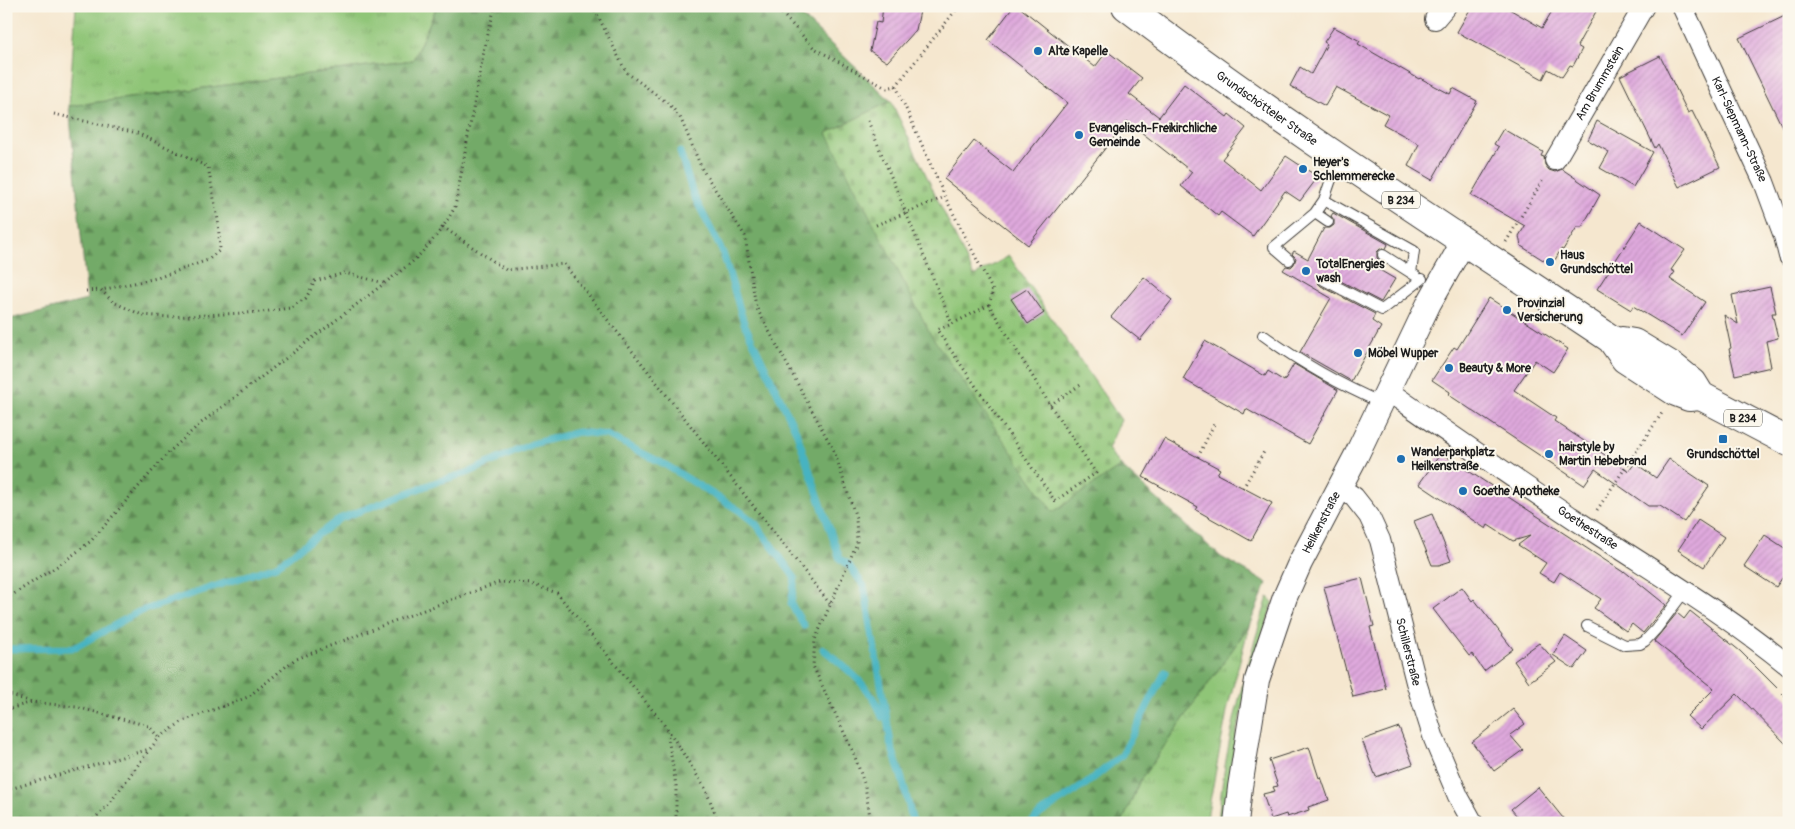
<svg xmlns="http://www.w3.org/2000/svg" width="1795" height="829" font-family="Pangolin,sans-serif">
<defs>
<pattern id="grass-tufts" width="24" height="20" patternUnits="userSpaceOnUse" patternTransform="scale(1.25)"><rect width="24" height="20" fill="#8fc577"/><path d="M3 7l-1-3M5 7V3M7 7l1-3M15 17l-1-3M17 17v-4M19 17l1-3" fill="none" stroke="#7ba966"/></pattern>
<pattern id="forest-firs" width="22" height="20" patternUnits="userSpaceOnUse" patternTransform="scale(1.25)"><rect width="22" height="20" fill="#73aa68"/><path d="M5 1l3.5 6h-7zM16 11l3.5 6h-7z" fill="#5e8a55"/></pattern>
<pattern id="cemetery-stones" width="16" height="16" patternUnits="userSpaceOnUse" patternTransform="scale(1.25)"><rect width="16" height="16" fill="#8fc577"/><path d="M2 7V4a2 2 0 0 1 4 0v3zM10 15v-3a2 2 0 0 1 4 0v3z" fill="#7ba966"/></pattern>
<pattern id="building-hatch" width="6" height="6" patternUnits="userSpaceOnUse" patternTransform="scale(1.25)"><rect width="6" height="6" fill="#dfa9dd"/><path d="M-1 1l2-2M0 6l6-6M5 7l2-2" fill="none" stroke="#bf91bd"/></pattern>
</defs>
<rect width="100%" height="100%" fill="#fbf7ec"/>
<filter id="ink" filterUnits="userSpaceOnUse"><feTurbulence type="fractalNoise" baseFrequency=".02" numOctaves="2"/><feDisplacementMap in="SourceGraphic" scale="10" xChannelSelector="R" yChannelSelector="G"/><feConvolveMatrix kernelMatrix="1 2 1 2 8 2 1 2 1" color-interpolation-filters="sRGB"/></filter>
<filter id="wash" filterUnits="userSpaceOnUse"><feTurbulence type="fractalNoise" baseFrequency=".0096" numOctaves="4" result="noise"/><feDisplacementMap in="SourceGraphic" scale="20" xChannelSelector="R" yChannelSelector="G"/><feGaussianBlur stdDeviation="1.12" result="paint"/><feColorMatrix in="noise" values="0 0 0 0 0 0 0 0 0 0 0 0 0 0 0 0 0 1.4 0 .05"/><feComposite in="paint" operator="in"/></filter>
<g filter="url(#wash)">
<rect width="100%" height="100%" fill="#f5e7cf"/>
<path fill="url(#grass-tufts)" stroke="#56704a" d="M76 6H435V11L413 60 69 106Z
M1268 597 1273 602 1250 678 1236 734 1225 823H1218C1224 745 1245 671 1268 597Z
M1249 626 1228 706 1208 812 1207 823H1122L1139 782Z"/>
<path fill="url(#forest-firs)" stroke="#486342" d="M435 6H791L891 101 827 133 1054 511 1121 466 1221 557 1267 583 1249 626 1139 782 1122 823H6V320L87 300 69 106 413 60 435 11Z"/>
<path fill="url(#cemetery-stones)" stroke="#56704a" d="M891 101 974 276 1009 256 1121 420 1108 449 1121 466 1053 512 931 335 827 133Z"/>
<g fill="none" stroke-linecap="round" stroke-linejoin="round">
<path stroke="#46b3c1" stroke-width="7" d="M680 152 693 194 723 253 744 323 796 431 840 559 848 564 864 586 891 743
M6 649 74 648 138 612 276 566 339 519 439 481 467 473 532 444 578 432 607 435 664 464 740 511 756 524 795 578 791 604 804 626
M823 649C846 668 873 688 882 717
M889 739 903 782 913 823
M1031 823 1040 814 1086 784 1122 755 1165 672"/>
</g>
<g id="blocks">
<path fill="url(#building-hatch)" d="M883 6H921L916 30 887 62 870 51 876 22 881 23Z
M1014 6H1018L1095 67 1107 51 1142 78 1129 94 1159 117 1184 84 1227 117 1229 114 1246 128 1222 159 1261 190 1286 156 1318 177 1300 201 1285 191 1253 236 1221 212 1218 216 1181 186 1192 172 1127 121 1028 245 944 179 974 141 1013 172 1067 103 988 40Z
M1472 6H1504L1542 28 1555 6H1599L1577 46 1582 49 1573 66 1570 65 1562 77 1548 69 1543 79 1457 32Z
M1789 14V141L1739 38Z
M1334 27 1360 41 1358 44 1419 79 1420 78 1450 94 1453 88 1477 101 1432 180 1408 166 1419 144 1383 124 1388 115 1336 87 1325 106 1290 86 1300 67 1311 74 1327 44 1324 42Z
M1660 56 1688 113 1692 111 1720 167 1679 187 1658 144 1655 148 1620 76Z
M1597 121 1653 152 1633 187 1600 168 1609 152 1588 140Z
M1503 129 1543 152 1541 156 1544 157 1545 165 1549 170 1555 172 1562 169 1600 195 1582 227H1577L1563 250 1561 249 1555 260 1548 263 1521 246 1519 236 1525 226 1471 195 1499 147 1494 144Z
M1333 213 1388 244 1386 249H1380L1377 252V258L1380 261 1376 268 1395 279 1381 302 1327 274H1321L1318 277V283L1321 286 1375 314 1372 321 1381 327 1351 381 1300 352 1331 298 1283 270 1286 266 1291 267 1294 264 1296 258 1292 254 1294 251 1308 259 1324 228H1330L1334 225V220L1331 216Z
M1641 221 1685 250 1671 270 1675 272 1670 279 1705 302 1682 336 1633 306 1631 310 1597 289Z
M1144 277 1172 300 1140 340 1111 317Z
M1770 287 1776 313H1772L1778 338 1766 341 1771 367 1735 375 1729 349 1731 348 1724 315 1738 324 1732 295Z
M1027 289 1044 313 1028 324 1011 299Z
M1489 298 1568 349 1553 372 1535 360 1514 390 1556 418 1554 421 1629 471 1635 463 1656 478 1669 459 1709 486 1684 522 1660 506H1648L1595 469 1584 485 1449 395 1450 392 1432 380 1454 347 1457 349Z
M1205 341 1265 376 1268 371 1284 381 1294 364 1338 390 1308 444 1246 409 1244 414 1183 379Z
M1164 439 1220 469 1217 474 1272 503 1251 541 1196 510 1198 507 1143 477Z
M1441 453 1623 572 1624 571 1666 605 1643 633 1632 624 1626 631 1594 608 1601 599 1560 572 1554 582 1539 573 1546 563 1518 545 1530 536 1513 541 1488 525 1486 529 1419 484Z
M1432 514 1451 561 1439 565H1432L1414 521Z
M1698 520 1724 537 1704 567 1678 550Z
M1765 535 1789 551V568L1776 587 1744 566Z
M1362 578 1374 626 1370 627 1386 689 1353 697 1324 587Z
M1462 587 1472 601 1474 599 1513 649 1484 671 1472 654 1469 656 1433 609Z
M1690 611 1740 651 1789 700V747L1737 694 1701 729 1687 716 1714 689 1654 641 1677 613 1684 619Z
M1565 636 1587 651 1574 669 1553 655Z
M1539 643 1556 662 1529 682 1514 661Z
M1513 709 1525 724 1510 735 1523 750 1494 771 1472 742Z
M1399 727 1413 764 1376 777 1362 740Z
M1309 747 1319 778 1321 777 1329 800 1308 807 1309 810 1287 817 1286 814 1271 819 1263 794 1275 791 1273 787 1278 786 1269 760Z
M1538 787 1567 823H1523L1511 809Z"/>
</g>
</g>
<g filter="url(#ink)">
<use href="#blocks" fill-opacity="0" stroke="#3d3a37" stroke-width="1"/>
<g fill="none" stroke-linecap="round" stroke-linejoin="round">
<defs>
<path id="service" d="M1324 200 1414 251 1411 273
M1328 222 1315 213 1324 200 1338 159
M1383 255 1416 276
M1289 260 1274 247 1315 213
M1324 280 1382 310 1422 279
M1263 335C1301 363 1338 384 1382 403
M1587 626 1625 645 1640 644 1645 641 1657 628 1685 591"/>
<g id="minor">
<path id="s1" d="M1682 6 1764 182 1784 236 1789 256"/>
<path d="M1435 19 1446 6"/>
<path id="s2" d="M1555 160 1644 6"/>
<path id="s3" d="M1388 391C1454 437 1521 484 1588 528 1656 573 1726 614 1789 666"/>
<path id="s4" d="M1339 487 1354 497 1369 516 1380 540 1416 682 1434 739 1458 796 1473 823"/>
</g>
<g id="tertiary">
<path id="s5" d="M1236 823 1240 787 1257 680 1285 597 1300 563 1356 456 1429 303 1464 241"/>
</g>
<g id="primary">
<path id="s6" d="M1126 6C1282 125 1448 230 1611 339L1625 359 1676 392 1689 397 1701 396"/>
<path d="M1622 341 1634 343 1672 366 1693 383 1701 396 1789 442"/>
</g>
</defs>
<use href="#service" stroke="#3d3a37" stroke-width="12"/>
<use href="#minor" stroke="#3d3a37" stroke-width="22"/>
<use href="#tertiary" stroke="#3d3a37" stroke-width="26"/>
<use href="#primary" stroke="#3d3a37" stroke-width="30"/>
<path stroke="#3d3a37" stroke-width="3" stroke-dasharray="1 4" stroke-linecap="butt" d="M593 6 626 72 669 104 680 117 702 169 745 236 756 307 834 451 856 518 857 543 815 640 813 666 854 754 865 786 871 823
M775 6 814 48 886 88 896 86 959 6
M896 86 945 197 993 291 989 305 1050 405 1096 473 1055 501 937 330 952 324 989 305
M54 114 137 133 208 167 218 220 220 250 208 260 157 278 101 290 113 302 142 315 169 317 262 312 290 308 306 298 315 281 345 273 384 283
M868 121 952 324
M876 225 945 197
M443 227 506 270 564 264 830 604
M1506 242 1544 178
M86 291 101 290
M1050 405 1082 384
M1198 457 1214 424
M1243 488 1265 450
M1597 510 1662 413
M6 599 65 561 91 541 169 452 201 423 411 263C429 246 443 229 455 207L484 50 495 6
M6 694 32 702 76 707 149 726 159 738
M6 710 32 702
M667 731 676 786V823
M6 790 150 749 159 738 183 721 248 697 294 660 394 621 500 582 531 584 557 593 667 728 705 788 719 823
M90 823 109 804 149 750"/>
<use href="#service" stroke="#fff" stroke-width="10"/>
<use href="#minor" stroke="#fff" stroke-width="20"/>
<use href="#tertiary" stroke="#fff" stroke-width="24"/>
<use href="#primary" stroke="#fff" stroke-width="28"/>
</g>
</g>
<g fill="#1f6fb2" stroke="#fbf7ec" stroke-width="2">
<circle cx="1038" cy="51" r="5"/>
<circle cx="1079" cy="135" r="5"/>
<circle cx="1303" cy="169" r="5"/>
<circle cx="1550" cy="262" r="5"/>
<circle cx="1306" cy="271" r="5"/>
<circle cx="1507" cy="310" r="5"/>
<circle cx="1358" cy="353" r="5"/>
<circle cx="1449" cy="368" r="5"/>
<rect x="1718" y="434" width="10" height="10" rx="2.5"/>
<circle cx="1549" cy="454" r="5"/>
<circle cx="1401" cy="459" r="5"/>
<circle cx="1463" cy="491" r="5"/>
</g>
<g text-anchor="middle" dominant-baseline="central" stroke-width="4" stroke-linejoin="round" paint-order="stroke">
<g fill="#fbf7ec" stroke="#5f5e5a" stroke-width="1">
<rect x="1382" y="191.5" width="38" height="17" rx="4"/>
<rect x="1724" y="409.5" width="38" height="17" rx="4"/>
</g>
<g font-size="11" font-weight="bold" fill="#1c1c1c">
<text x="1401" y="200">B 234</text>
<text x="1743" y="418">B 234</text>
</g>
<g font-size="12" font-weight="bold" fill="#1c1c1c" stroke="#fbf7ec" text-anchor="start">
<text x="1048" y="51">Alte Kapelle</text>
<text x="1089" y="128">Evangelisch-Freikirchliche<tspan x="1089" dy="14">Gemeinde</tspan></text>
<text x="1313" y="162">Heyer's<tspan x="1313" dy="14">Schlemmerecke</tspan></text>
<text x="1560" y="255">Haus<tspan x="1560" dy="14">Grundschöttel</tspan></text>
<text x="1316" y="264">TotalEnergies<tspan x="1316" dy="14">wash</tspan></text>
<text x="1517" y="303">Provinzial<tspan x="1517" dy="14">Versicherung</tspan></text>
<text x="1368" y="353">Möbel Wupper</text>
<text x="1459" y="368">Beauty &amp; More</text>
<text x="1559" y="447">hairstyle by<tspan x="1559" dy="14">Martin Hebebrand</tspan></text>
<text x="1411" y="452">Wanderparkplatz<tspan x="1411" dy="14">Heilkenstraße</tspan></text>
<text x="1723" y="454" text-anchor="middle">Grundschöttel</text>
<text x="1473" y="491">Goethe Apotheke</text>
</g>
<g font-size="12" fill="#1c1c1c" stroke="#fbf7ec">
<text stroke="none"><textPath href="#s2" startOffset="89">Am Brummstein</textPath></text>
<text stroke="none"><textPath href="#s6" startOffset="174">Grundschötteler Straße</textPath></text>
<text stroke="none"><textPath href="#s1" startOffset="136">Karl-Siepmann-Straße</textPath></text>
<text stroke="none"><textPath href="#s5" startOffset="315">Heilkenstraße</textPath></text>
<text stroke="none"><textPath href="#s3" startOffset="242">Goethestraße</textPath></text>
<text stroke="none"><textPath href="#s4" startOffset="184">Schillerstraße</textPath></text>
</g>
</g>
<rect width="1795" height="829" fill="none" stroke="#fbf7ec" stroke-width="25"/>
</svg>
